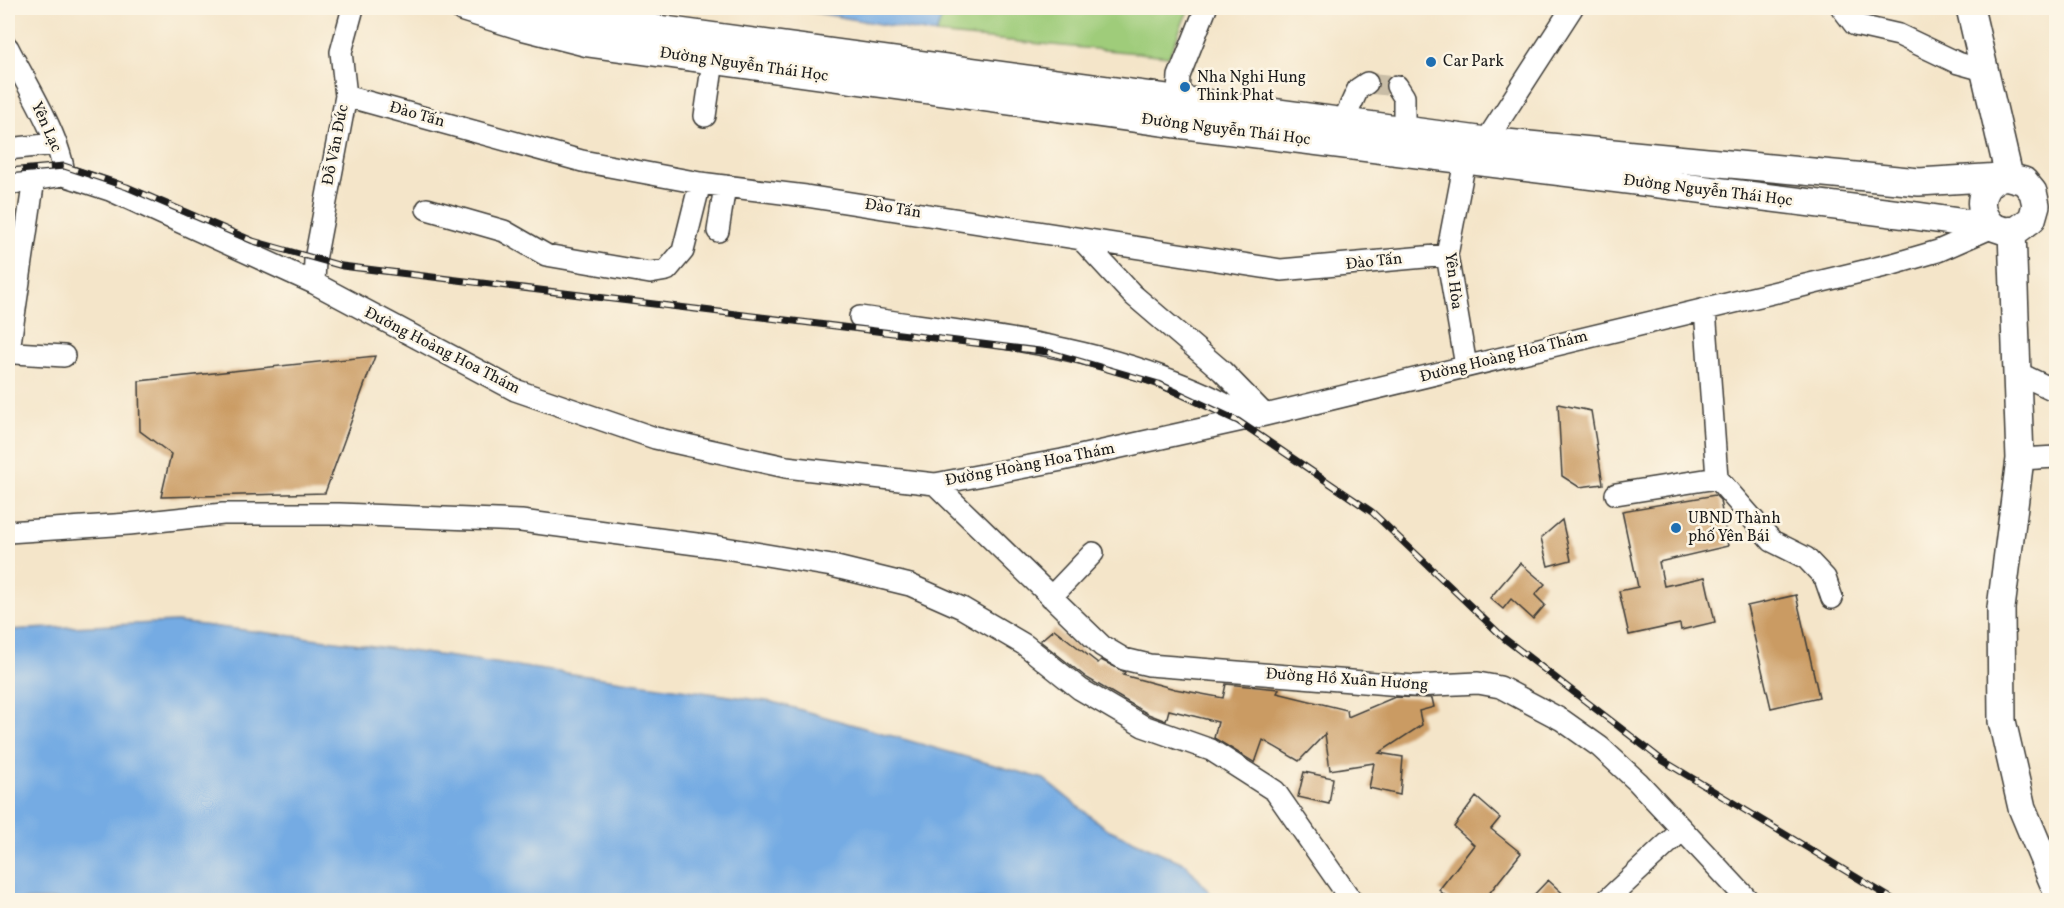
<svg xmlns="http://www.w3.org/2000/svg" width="2064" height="908" font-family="Vollkorn,serif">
<rect width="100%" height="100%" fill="#fcf5e5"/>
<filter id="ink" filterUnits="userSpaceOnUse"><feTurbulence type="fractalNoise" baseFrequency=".0167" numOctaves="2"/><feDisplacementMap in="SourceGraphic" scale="12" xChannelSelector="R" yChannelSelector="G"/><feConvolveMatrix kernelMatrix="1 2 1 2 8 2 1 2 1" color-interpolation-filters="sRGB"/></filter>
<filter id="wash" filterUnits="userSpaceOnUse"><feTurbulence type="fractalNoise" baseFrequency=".008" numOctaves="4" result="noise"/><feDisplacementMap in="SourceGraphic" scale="24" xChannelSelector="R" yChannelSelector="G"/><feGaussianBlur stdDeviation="1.35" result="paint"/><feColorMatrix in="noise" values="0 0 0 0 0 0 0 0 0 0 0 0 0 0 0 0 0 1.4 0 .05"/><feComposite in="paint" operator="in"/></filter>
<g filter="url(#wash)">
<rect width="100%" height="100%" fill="#f4e5c9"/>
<path fill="#9fcc7a" stroke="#5e744b" stroke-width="1.5" d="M943 8H1189L1169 56 936 34Z"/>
<path fill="#74abe3" stroke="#486480" stroke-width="1.5" d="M789 8H945L936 34Z
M177 622 352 643 773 702 1044 779 1105 828 1186 864 1216 900H8V630Z"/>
<g id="blocks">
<path fill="#ca9b63" d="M375 356 325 493 161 497 171 454 140 431 139 381Z
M1558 404 1591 411 1603 484 1579 487 1562 476Z
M1715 495 1720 500 1728 546 1659 562 1664 586 1705 577 1715 622 1681 630 1680 624 1629 635 1619 591 1638 587 1622 511Z
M1562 520 1571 560 1548 566 1541 538Z
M1520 563 1545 584 1535 595 1545 605 1533 619 1511 599 1503 609 1490 598Z
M1796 595 1819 697 1771 708 1747 606Z
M1054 629 1098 663 1101 660 1125 672 1123 675 1175 689 1223 698 1226 684 1279 689 1277 693 1347 710 1348 717 1395 697 1432 698 1434 707 1419 711 1422 725 1379 753 1403 757 1400 795 1369 788 1374 763 1330 770 1325 734 1299 761 1263 740 1255 763 1214 738 1218 722 1169 710 1166 721 1148 714 1087 678 1040 641Z
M1304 772 1333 778 1329 804 1298 797Z
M1476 797 1500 818 1491 829 1521 853 1484 900H1450L1439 890 1474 845 1454 827Z
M1548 880 1570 900H1529Z"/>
</g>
</g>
<g filter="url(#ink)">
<use href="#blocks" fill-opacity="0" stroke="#3c3a36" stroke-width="1.5"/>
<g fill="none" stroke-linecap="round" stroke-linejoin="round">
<path stroke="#c9bda6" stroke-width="21" stroke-dasharray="21 10" stroke-linecap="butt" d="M1367 83 1397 86"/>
<defs>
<path id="minor" d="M1842 8 1855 25 1899 35 1958 63 1987 71
M8 48C25 82 61 138 64 175
M1397 86 1404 97V130
M346 96 582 161 700 183 806 196 1281 270 1447 255
M1177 113 1179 76 1206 8
M705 116 713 61
M1342 124 1358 89 1367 83
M1486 141 1572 8
M8 149 55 144
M1465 161 1447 255 1466 366
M34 179 9 350 15 353 64 356
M8 184 64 175 110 190 314 283 515 390 655 438 786 467 935 484 1062 460 1265 415 1893 264 1938 251 1993 227
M427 209 504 231 546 255 650 273 667 270 683 251 700 183
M718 231 725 186
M1083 241 1132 294 1222 371 1265 415
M314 283 315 260 346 96 341 52 353 8
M1705 309 1717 478 1772 541 1806 558 1825 578 1832 598
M860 317C967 333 1074 342 1175 382 1201 392 1225 402 1248 419
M2018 373 2056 391
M2020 459 2056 457
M935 484 1102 646 1124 659 1149 665 1414 686 1478 683 1500 687 1562 720 1600 747 1638 782 1748 900
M1616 494 1717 478
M8 532 129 524 223 514H339L521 521 719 547 832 566 910 585 962 608 1025 645 1080 689 1143 726 1211 750 1275 791 1351 900
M1051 597 1093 553
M1607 900 1681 831"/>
<path id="major" d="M464 8 525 27 588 43 1176 124 1916 216 1993 227 2005 231 2017 230 2032 219 2036 205 2033 192 2024 181 2005 176C1979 182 1974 210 1993 227
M539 8 591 20 1486 141 1919 182 2001 177
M1970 8 2009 176
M2012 231 2020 459 2001 608 2002 721 2022 808 2056 889"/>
</defs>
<use href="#minor" stroke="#3c3a36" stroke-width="24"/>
<use href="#major" stroke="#3c3a36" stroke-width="30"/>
<use href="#minor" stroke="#fff" stroke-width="21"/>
<use href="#major" stroke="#fff" stroke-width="27"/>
<defs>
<path id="rail" d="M8 171 64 166 127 187 253 241 342 266 1048 352 1159 384 1238 421 1372 512 1505 639 1662 760 1894 900"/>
</defs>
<use href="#rail" stroke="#1c1c1c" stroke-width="7"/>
<use href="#rail" stroke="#fcf5e5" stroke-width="4.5" stroke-dasharray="14" stroke-linecap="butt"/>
</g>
</g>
<g fill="#1f6fb2" stroke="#fcf5e5" stroke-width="2">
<circle cx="1431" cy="62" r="6"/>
<circle cx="1185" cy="87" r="6"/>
<circle cx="1676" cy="528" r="6"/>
</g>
<g text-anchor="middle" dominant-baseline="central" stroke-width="5" stroke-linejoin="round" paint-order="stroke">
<g font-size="16" fill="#1c1c1c" stroke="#fcf5e5" text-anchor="start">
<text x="1443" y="62">Car Park</text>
<text x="1197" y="78">Nha Nghi Hung<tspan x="1197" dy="18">Think Phat</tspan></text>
<text x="1688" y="519">UBND Thành<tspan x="1688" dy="18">phố Yên Bái</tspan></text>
</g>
<g font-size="16" fill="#1c1c1c" stroke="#fcf5e5">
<text transform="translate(744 65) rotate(8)">Đường Nguyễn Thái Học</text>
<text transform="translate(417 115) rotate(16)">Đào Tấn</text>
<text transform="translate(46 127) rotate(66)">Yên Lạc</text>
<text transform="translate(1226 130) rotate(7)">Đường Nguyễn Thái Học</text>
<text transform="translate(336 145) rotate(-79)">Đỗ Văn Đức</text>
<text transform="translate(1708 191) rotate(7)">Đường Nguyễn Thái Học</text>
<text transform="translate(893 209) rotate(9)">Đào Tấn</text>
<text transform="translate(1374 262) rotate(-6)">Đào Tấn</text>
<text transform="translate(1453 281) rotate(83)">Yên Hòa</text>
<text transform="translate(442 351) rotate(27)">Đường Hoàng Hoa Thám</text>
<text transform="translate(1504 357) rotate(-14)">Đường Hoàng Hoa Thám</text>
<text transform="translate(1030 465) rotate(-11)">Đường Hoàng Hoa Thám</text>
<text transform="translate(1347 680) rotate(4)">Đường Hồ Xuân Hương</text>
</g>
</g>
<rect width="2064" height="908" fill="none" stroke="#fcf5e5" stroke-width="30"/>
</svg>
